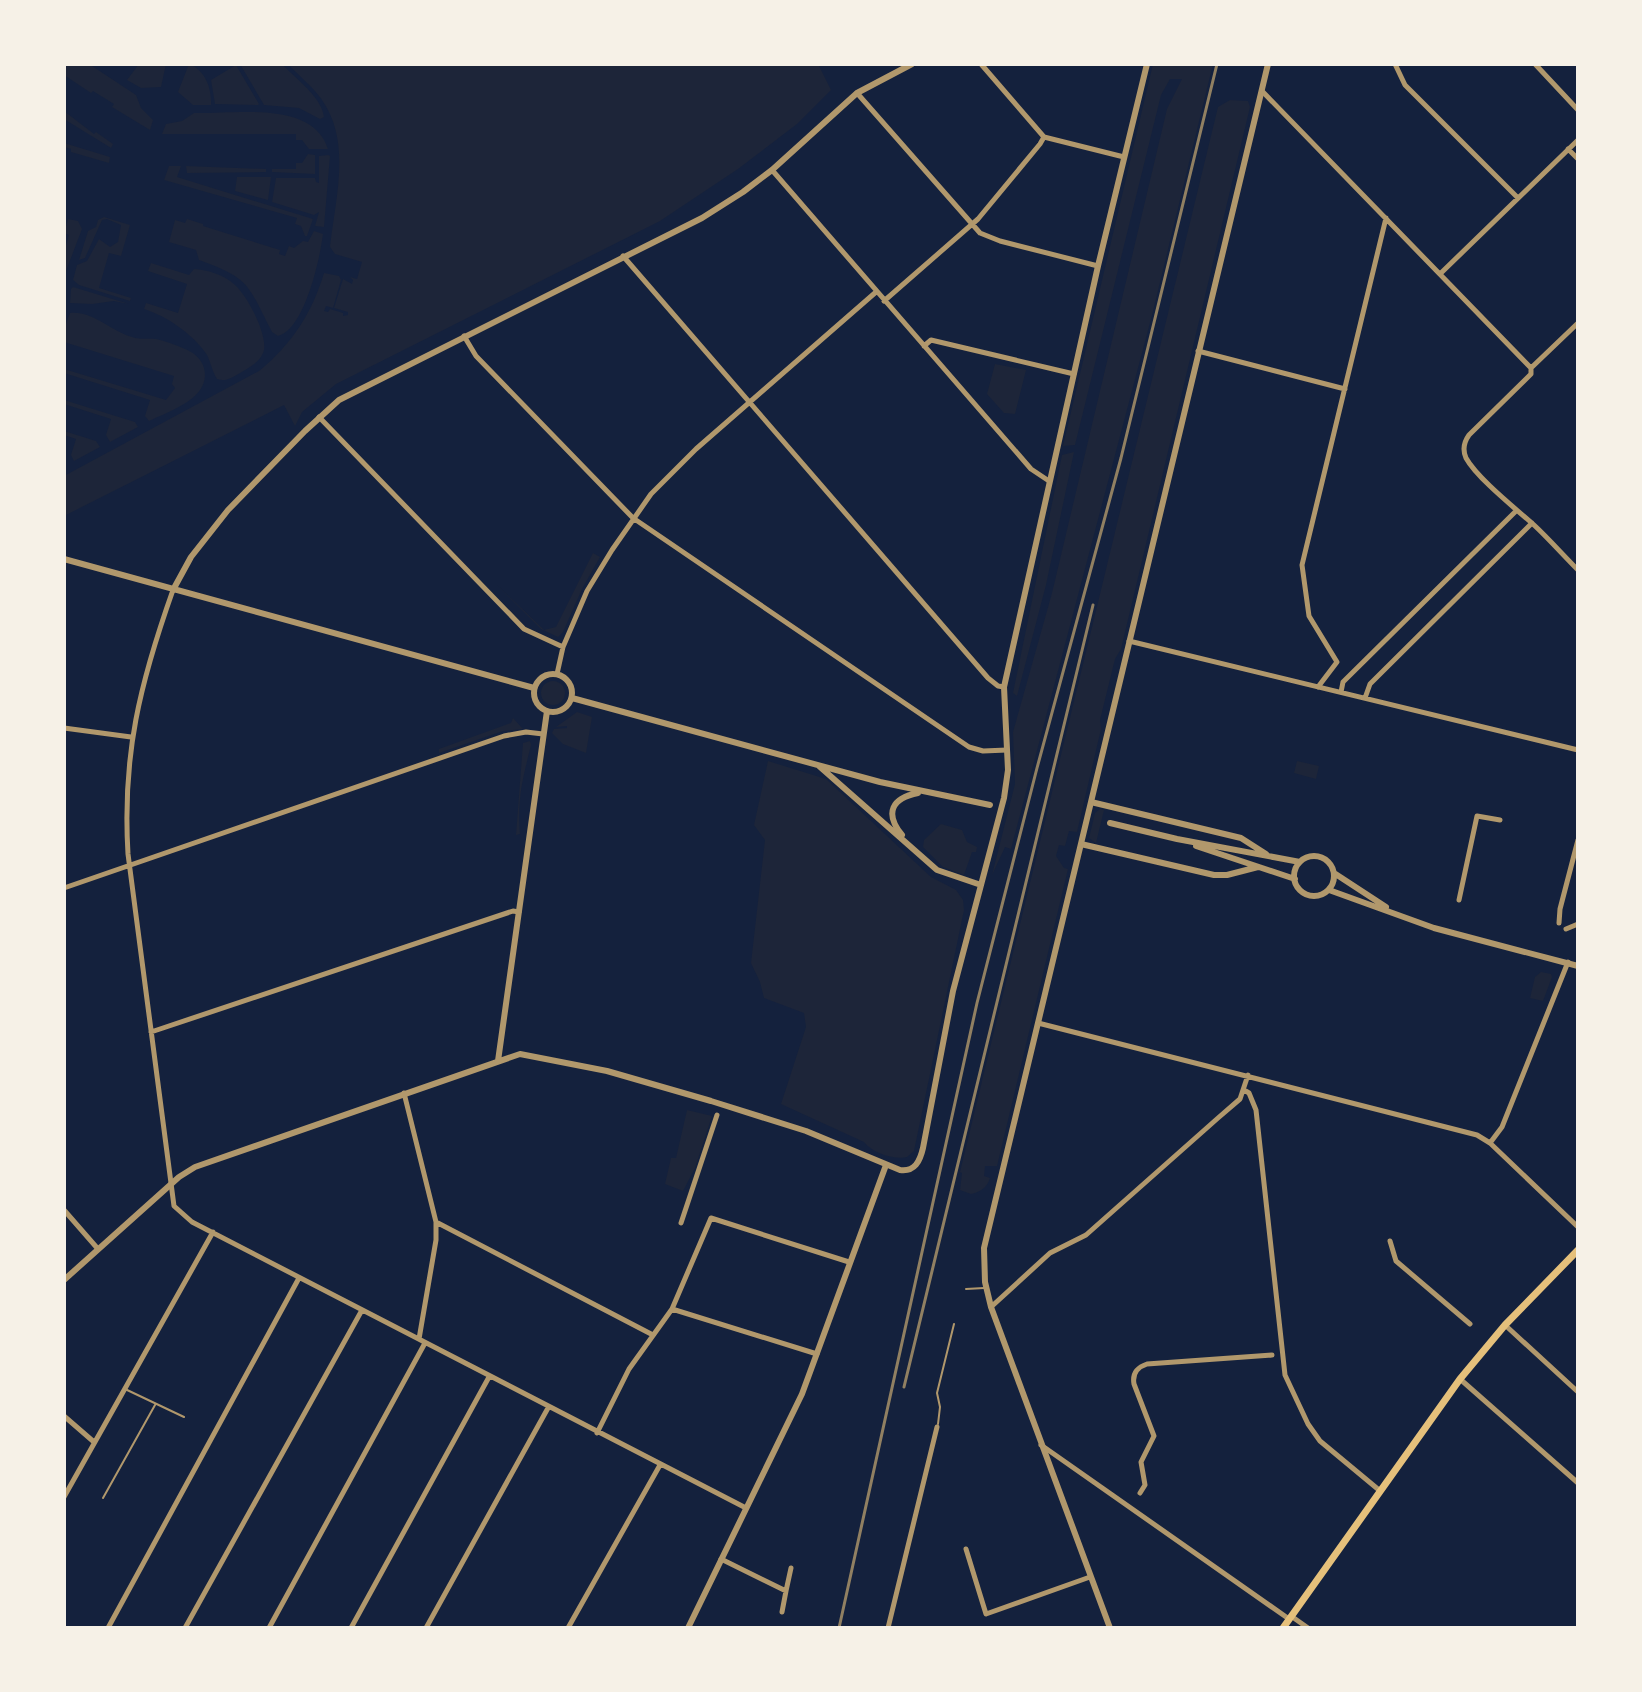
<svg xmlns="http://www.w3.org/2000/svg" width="1642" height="1692" font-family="Barlow,sans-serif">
<rect width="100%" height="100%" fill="#14213d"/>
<path fill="#1d2539" d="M64 64H89L136 95 141 108 153 120 150 130 112 107 114 104 93 91 91 93 64 75Z
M139 64H166L161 87 141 88 127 80Z
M189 64C205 70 212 88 211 105H193L178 92Z
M240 64H282C295 78 322 97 324 117L320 119 299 108 264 105Z
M288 64H818L831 90 797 124 738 169 660 221 336 384 302 412 295 426 284 405 64 516V476L259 371C292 344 312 313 324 273L339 276 341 280 333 308 326 306 324 311 328 312 330 309 343 313V316L348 315V312L334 308 343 279 352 284 353 280 350 277 357 279 362 262 335 254 330 247C335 199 352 143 322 100 313 87 299 76 288 64Z
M1153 64H1213L1152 315 1011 849 1005 847 992 875 1015 784 1013 732 1052 593 1167 109 1182 79H1170L1161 95 1075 445 1063 446Z
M236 65 259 104 258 105 215 104 211 80Z
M1230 100 1248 101 1250 107 1121 649 1115 659 1100 720 1101 729 1077 832 1069 831 1065 846 1059 845 1056 856 1064 868 1068 869 997 1166H985L984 1176 990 1178C987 1188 980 1192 971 1194L960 1190 962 1173 960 1172 1218 107Z
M64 111 94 134 96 132 113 144 111 148 64 119Z
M194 113C235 114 313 100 328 149H309L302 140H296V134H162L166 124 182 121Z
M64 143 110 157 109 163 71 152V149L64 147Z
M308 154 315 155V174L272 172V169H296V163H302Z
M328 155 330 156 324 227 315 226 319 212 314 215 272 202 276 178H315L316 182 319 183V156Z
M169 166H181L177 177 313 219 307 236H305L301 226 295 224 297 218 164 180Z
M186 166 266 169V172L187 173Z
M237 177H271L268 200 235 191Z
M104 217 130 225 121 256 109 253 99 288 131 298 130 301 79 285 73 280 77 265 87 261 99 239 110 247 118 242 121 225 107 219 102 220 85 258 79 260 88 231 96 227 98 220Z
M68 219 78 221 82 229 66 271H64V252L69 235 64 233Z
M187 219 203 224V226L280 250 279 254 285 256 289 246 294 248 303 241 308 242 314 231 323 234C320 258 305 329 278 336L272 332C247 284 251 279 199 260L196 250 169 242 175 220 185 223Z
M151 263 189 275 194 269C208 270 225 275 235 285 247 295 270 338 263 353 259 363 248 368 240 373 231 378 226 382 217 379 212 371 211 363 207 355 194 335 167 316 144 309L146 303 178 313 187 284 148 271Z
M73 287 129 304 114 301 92 304 70 303 71 289Z
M70 313C94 311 110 331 132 337 141 340 147 338 156 339 165 341 176 345 185 349 193 352 199 357 203 365 215 397 169 411 149 421L145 416 150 400 64 373V369L166 400 175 388 172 384 174 376 64 342V329Z
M995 364 1026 370 1015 414 1004 413 987 394Z
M64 400 135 422 138 427 110 442 106 435 111 419 64 404Z
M64 431 96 441 100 447 74 461 71 455 76 439 64 435Z
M1074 452 1046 585 1017 696 1013 693 1062 455Z
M593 553 600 557 582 589 563 632 558 637 541 629 497 585 544 630 556 627Z
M541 693a12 12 0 1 1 24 0a12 12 0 1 1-24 0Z
M577 712 592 717 586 753 563 744 552 733 554 729 567 728V726L556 727Z
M513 718 523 729 503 731 439 753V749L511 723Z
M530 741 531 745C523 778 517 798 520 834L516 835 523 743Z
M768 761 826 779 931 877 956 890 963 900 964 910 914 1151 907 1157C894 1160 872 1153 864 1142L781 1104 806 1027 804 1013 764 998 760 982 751 963 765 840 754 825Z
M1297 761 1319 766 1316 779 1294 773Z
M1100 809 1104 810 1096 843 1089 838 1095 813Z
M941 824 962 830 967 842 977 847 976 852H972L964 875 943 867 923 847 924 840Z
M1541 972 1551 974 1552 977 1543 1001 1530 998 1535 977Z
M687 1110 712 1116 695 1168 683 1191 665 1184 671 1158H676Z"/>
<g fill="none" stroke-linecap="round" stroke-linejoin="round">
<path stroke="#b1986c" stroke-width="2" d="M966 1289 984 1288
M125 1389 184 1417
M938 1424 940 1407 937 1393 954 1324
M103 1498 155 1405"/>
<path stroke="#b1986c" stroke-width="5" d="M981 64 1044 137 1124 157
M1395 64 1405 85 1518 198
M1535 64 1578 110
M1262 91 1531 368V374L1469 435C1464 442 1462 449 1466 458 1477 478 1516 509 1534 525 1549 539 1563 555 1578 570
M857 93 980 233 1000 241 1098 266
M1568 149 1578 159
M772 170 1031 469 1049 481
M623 256 988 678 998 686 1004 687
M1441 273 1578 140
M884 301 978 219 1040 144 1044 137
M464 336 476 356 633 518 969 747 983 751 1007 750
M924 346 931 340 1074 374
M1198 351 1345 389
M1531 368 1578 323
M319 417 524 629 563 647
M173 590C140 683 122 755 128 854L174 1206 192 1222 746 1508
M1129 641 1578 750
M557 674 563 647 587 591 612 550 651 494 696 449 876 292
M1318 687 1337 662 1309 616 1302 565 1386 218
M1341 692 1343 682 1516 511
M1365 698 1370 684 1532 523
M64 728 131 737
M64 888 504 736 526 732 543 734
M1459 900 1477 816 1500 820
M1559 923 1560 909 1578 840
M1566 929 1578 924
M1038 1023 1477 1135 1490 1143 1578 1227
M151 1032 513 911 519 912
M1244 1090 1249 1093 1256 1110 1285 1375 1308 1424 1320 1441 1379 1490
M404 1093 436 1222V1240L419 1339
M1490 1143 1502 1127 1568 962
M64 1210 98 1249
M436 1222 653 1335
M681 1223 717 1115
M1390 1241 1396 1261 1470 1324
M991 1307 1050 1253 1086 1235 1218 1118 1240 1099 1248 1075
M672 1309 817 1354
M1505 1325 1578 1392
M1460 1379 1578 1483
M64 1416 94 1442
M597 1433 629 1369 672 1309 711 1218 849 1262
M1041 1445 1289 1619
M1140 1493 1145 1485 1141 1462 1154 1436 1134 1384C1132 1373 1138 1367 1147 1364L1272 1355
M64 1497 213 1232
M966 1549 986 1614 1090 1577
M721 1559 786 1591 791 1568
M782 1612 786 1591
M1291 1616 1308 1628
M108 1628 299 1278
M185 1628 362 1310
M269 1628 425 1343
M351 1628 489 1377
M426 1628 548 1408
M568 1628 660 1465
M888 1628 937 1427"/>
<path stroke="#b1986c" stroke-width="6" d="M64 559 534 688
M173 590 191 557 228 510 305 431 339 400 702 218 743 192 772 170 857 93 912 64
M534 693a19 19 0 1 1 38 0a19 19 0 1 1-38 0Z
M572 698 880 782 990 805
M819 766 937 870 981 885
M1091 802 1241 838 1266 854
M1110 823 1177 839 1300 862
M902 835C884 813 892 798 918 793
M1081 844 1214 875H1227L1258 867
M1196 846 1295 879
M1294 876a20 20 0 1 1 40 0a20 20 0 1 1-40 0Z
M1334 873 1386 907
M1329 890 1434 928 1578 966
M498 1061 547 711
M64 1280 179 1177 195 1167 520 1054 607 1071 711 1101 806 1131 900 1170C915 1172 920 1161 923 1148L953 991 1004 798 1008 770 1004 687 1098 266 1147 64
M688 1628 802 1394 886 1165
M1110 1628 991 1307 985 1282 984 1248 1268 64"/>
<path stroke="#e5c07b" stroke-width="7" d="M1283 1628 1460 1379 1505 1325 1578 1250"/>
<path stroke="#918062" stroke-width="3" d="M904 1387 1093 605
M839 1628 977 1003 1037 768 1121 458 1217 64"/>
</g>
<rect width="1642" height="1692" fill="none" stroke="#f6f1e7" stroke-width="132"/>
</svg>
